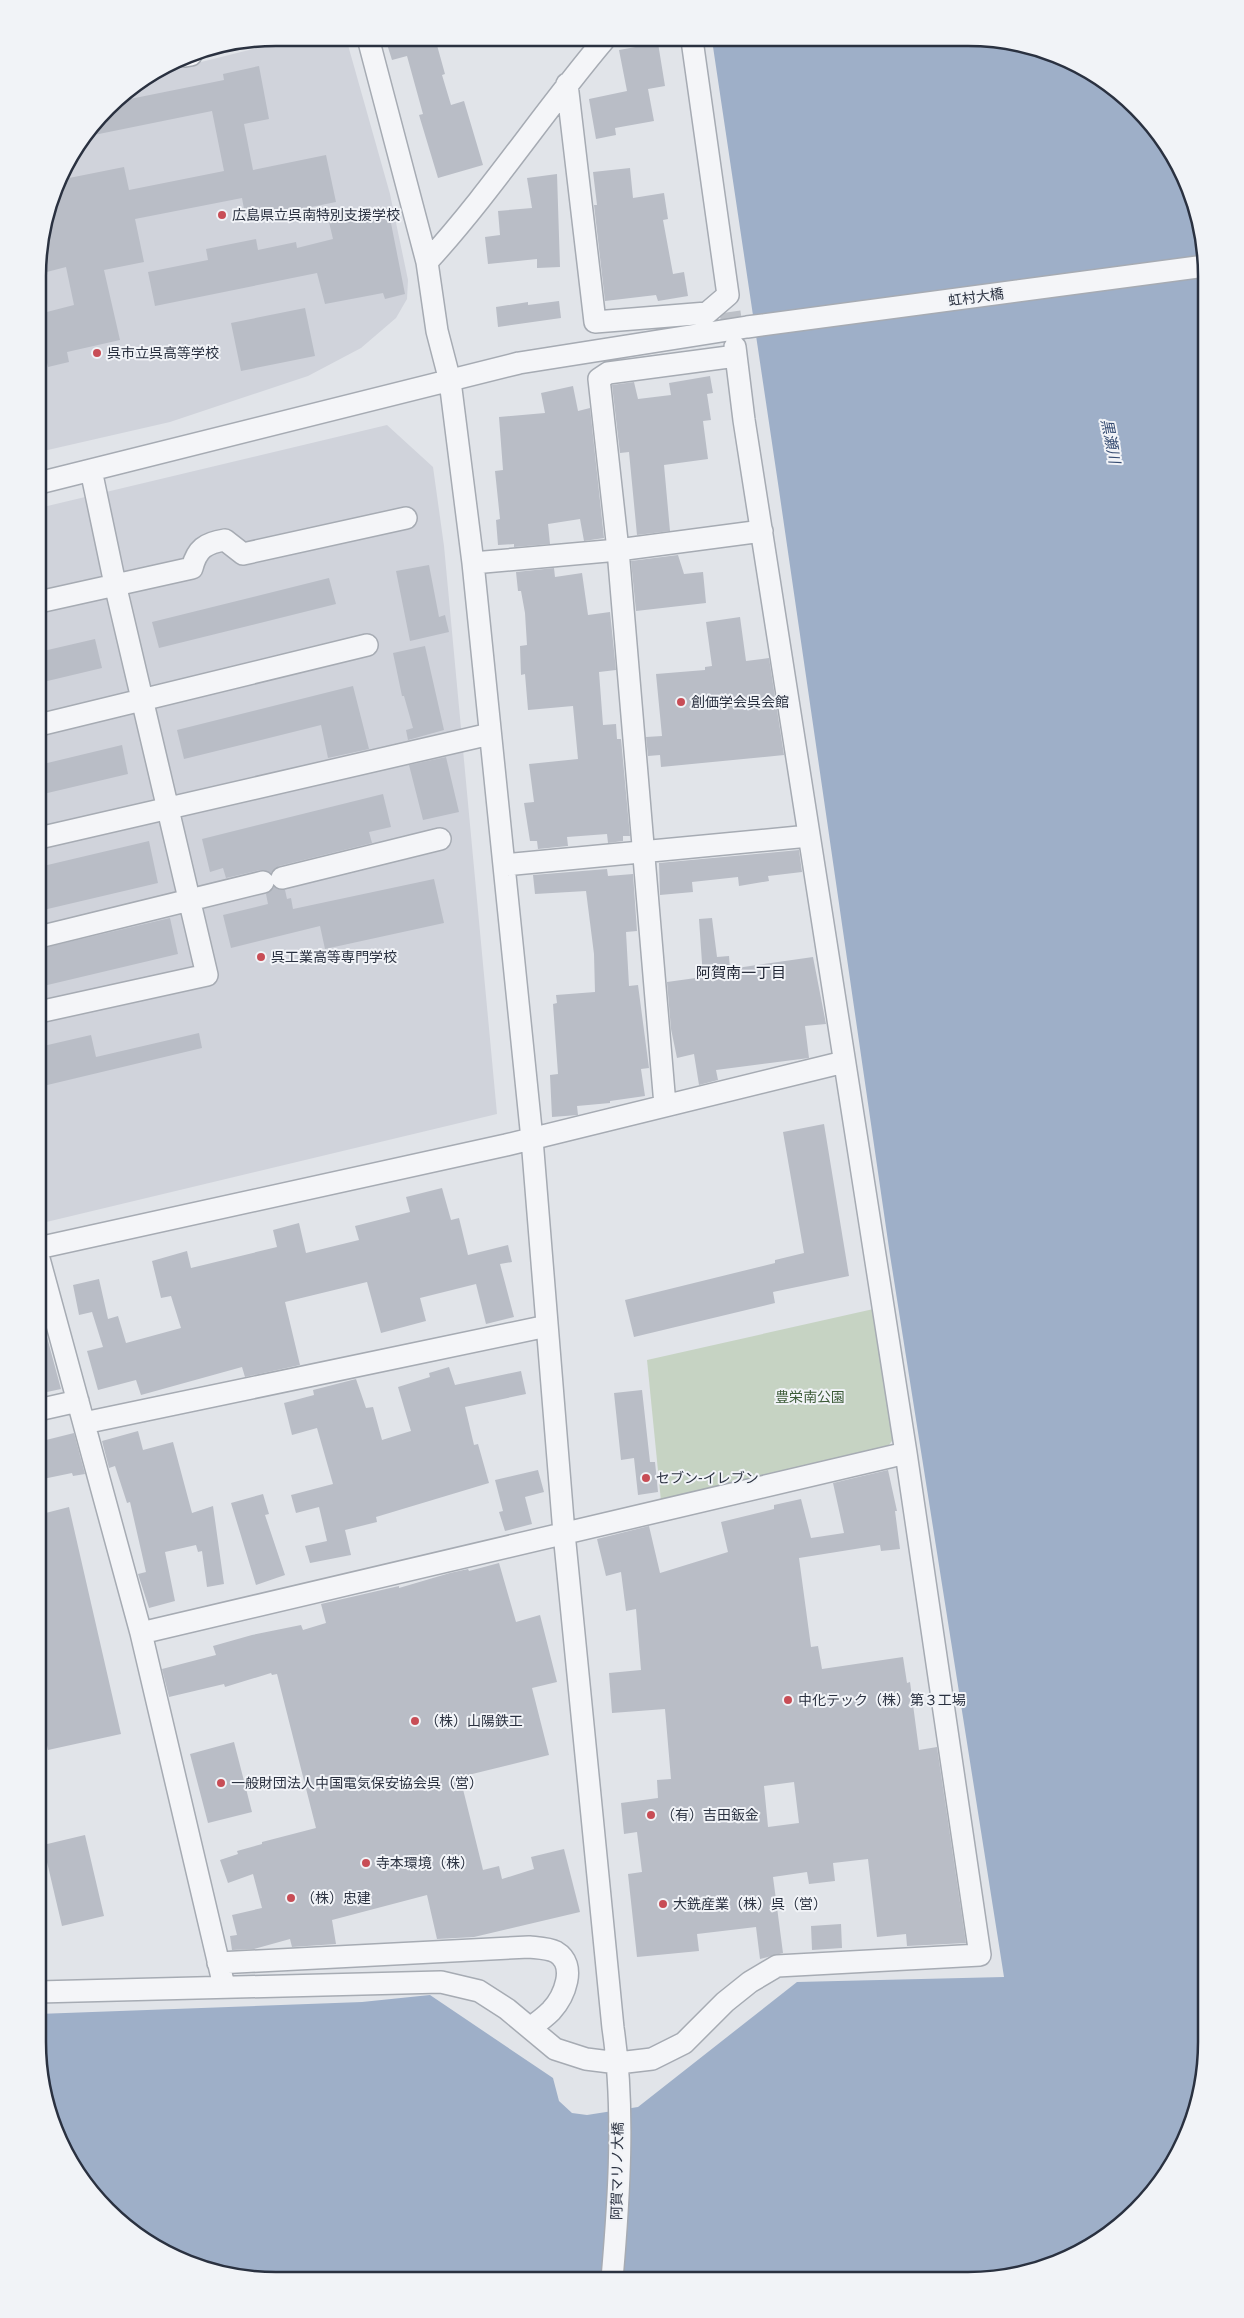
<svg xmlns="http://www.w3.org/2000/svg" width="1244" height="2318" font-family="Arial,'Noto Sans JP',sans-serif">
<rect width="100%" height="100%" fill="#e1e4e9"/>
<path fill="#d0d3db" d="M297 38H346L390 194 408 280 407 299 396 318 361 348 308 376 170 422 39 452 40 246 62 171 119 97 157 73Z
M387 425 433 467 444 546 497 1114 38 1224 39 508Z"/>
<path fill="#c6d3c3" d="M878 1308 896 1436 880 1456 661 1501 647 1360Z"/>
<path fill="#9eafc8" d="M712 40 1014 42 1073 62 1125 97 1166 144 1194 199 1206 277V2057L1188 2133 1157 2187 1100 2240 1045 2268 967 2280 245 2278 171 2256 119 2221 78 2174 50 2119 38 2041V2014L362 2002 430 1995 553 2078 559 2101 572 2113 587 2115 638 2107 797 1982 1004 1977 890 1255 779 490Z"/>
<path fill="#b9bdc6" fill-rule="evenodd" d="M385 38H435L445 74 442 75 451 105 464 101 483 165 438 178 419 115 423 114 407 56 392 60Z
M658 43 665 86 648 89 654 121 615 128 616 135 596 139 589 99 627 91 619 50Z
M259 66 269 119 244 124 253 170 326 155 336 202 246 220 242 198 135 219 144 262 104 270 120 340 67 352 69 362 48 367 46 358 39 359V314L74 305 66 267 39 274 40 246 59 180 124 167 129 190 224 171 212 111 89 136 115 102 224 80 223 74Z
M630 168 633 198 664 193 668 219 663 220 673 274 684 272 688 296 658 301 656 295 605 301 594 205H597L593 172Z
M557 174 560 267 537 268V259L488 264 485 237 500 235 498 211 532 208 527 178Z
M388 208 405 294 385 299 383 293 325 304 317 273 155 306 148 272 208 260 206 249 256 239 258 250 296 242 297 248 333 239 328 218 358 210 359 215Z
M559 301 561 318 498 327 496 307 528 302V305Z
M305 308 315 356 241 371 231 323Z
M710 376 713 393 707 394 711 420 703 421 708 459 664 465 670 531 637 535 629 452 620 453 612 385 634 382 638 399 671 395 669 383Z
M573 386 578 411 590 408 604 538 584 541 580 519 548 524 550 544 514 547V544L498 545 496 520 500 519 495 471 503 470 499 417 545 413 541 393Z
M678 555 684 574 703 572 706 603 636 611 631 561Z
M429 565 439 617 445 615 449 632 410 641 396 571Z
M554 568 555 577 582 573 588 615 610 612 616 670 599 672 603 725 616 724 617 739H621L630 836H623V841L608 843 607 834 567 837 568 846 538 849 537 841H530L524 803 534 802 529 764 578 759 573 706 528 710 525 674 521 675 520 646 527 645 525 613 521 591H518L516 572Z
M329 578 336 604 159 648 152 622Z
M740 617 746 661 769 658 784 755 661 767 660 755 648 756 646 737 662 736 656 674 705 670V667L712 666 706 622Z
M95 639 102 668 39 683V652Z
M425 646 444 730 408 740 406 730 413 728 404 696H402L393 653Z
M353 686 369 749 328 758 321 725 184 759 177 730Z
M122 745 128 774 39 795V765Z
M446 757 459 812 423 820 409 765Z
M383 794 391 827 369 832 372 843 279 866 271 873 260 870 226 878 223 868 210 872 202 839Z
M149 841 158 883 39 911V867Z
M799 850 802 872 768 876 769 881 739 886 738 877 692 882 693 892 660 895 659 863Z
M607 869 608 876 633 874 637 931 626 932 629 986 638 985 649 1068 641 1069 645 1096 610 1101V1103L577 1106 578 1115 552 1117 550 1075 558 1074 553 1004 557 1003 556 995 595 992 594 954 586 891 535 894 533 875Z
M434 879 444 923 325 949 320 926 231 948 223 915 268 904 266 894 274 887 285 890 287 899 291 898 293 909Z
M170 918 178 954 39 987V949Z
M712 918 717 957 729 956 730 969 813 957 826 1024 805 1026 809 1058 716 1070 718 1080 699 1085 694 1054 677 1058 671 1029 667 982 703 977 699 919Z
M199 1033 202 1048 39 1087V1047L91 1035 96 1057Z
M824 1124 849 1276 773 1292 775 1303 634 1337 625 1300 775 1263V1260L804 1253 783 1132Z
M442 1188 451 1220 459 1218 468 1255 508 1245 512 1262 500 1264 514 1317 486 1324 476 1284 420 1298 426 1321 381 1333 367 1282 285 1302 300 1365 245 1377 242 1367 141 1395 136 1380 98 1390 87 1351 103 1347 92 1312 79 1315 73 1285 99 1279 108 1319 118 1316 126 1343 181 1328 171 1296 161 1298 152 1261 187 1251 191 1268 277 1247 273 1230 299 1223 306 1253 359 1240 355 1226 410 1212 406 1197Z
M38 1304 61 1389 47 1392 38 1353Z
M449 1367 455 1385 521 1371 526 1394 465 1407 474 1445 478 1444 489 1483 376 1517 377 1522 345 1530 351 1555 310 1563 305 1546 327 1541 319 1507 296 1513 291 1495 333 1484 317 1428 292 1435 284 1403 314 1395 313 1390 356 1379 366 1408 373 1407 382 1440 411 1431 398 1387 430 1377 429 1373Z
M642 1390 650 1462H655L658 1492 638 1495 634 1458 621 1460 614 1393Z
M138 1431 143 1450 173 1442 192 1513 213 1506 224 1584 207 1587 202 1551 198 1552 196 1545 165 1552 175 1601 149 1608 138 1574 146 1572 130 1502 127 1503 115 1466 109 1468 102 1441Z
M74 1433 85 1474 73 1476 72 1473 38 1480V1442Z
M538 1470 544 1492 525 1497 532 1524 505 1531 499 1512 503 1511 495 1480Z
M888 1470 897 1511H895L900 1549 881 1551 880 1545 799 1558 811 1647 818 1646 822 1669 903 1657 907 1683 910 1682 919 1750 937 1747 966 1943 907 1946 906 1934 877 1937 868 1859 833 1863 835 1881 809 1884 807 1872 773 1877 783 1953 760 1959 756 1927 697 1934 699 1951 637 1957 628 1874 642 1872 637 1832 624 1834 621 1803 658 1798 657 1780 671 1779 665 1709 612 1713 609 1673 641 1670 636 1609 626 1611 621 1572 606 1576 597 1539 649 1526 660 1573 728 1552 721 1522 774 1509V1505L801 1499 811 1538 844 1533 833 1483ZM794 1782 799 1823 768 1827 764 1786Z
M263 1494 269 1514 265 1515 285 1575 256 1585 231 1503Z
M69 1507 121 1734 48 1750 38 1705V1515Z
M499 1563 516 1622 540 1615 557 1682 532 1688 549 1755 460 1777 483 1870 499 1866 502 1879 534 1869 531 1857 564 1849 580 1912 474 1937 437 1939 427 1895 332 1920 336 1944 292 1947 290 1939 254 1949 232 1950 230 1936 237 1935 232 1915 262 1908 253 1874 228 1883 220 1860 238 1854 237 1851 262 1844V1842L316 1828 277 1674 272 1675 271 1673 225 1687 224 1684 169 1697 162 1669 216 1655 213 1646 252 1635 301 1625 303 1630 326 1623 321 1604 399 1586V1588L450 1573 468 1569 469 1571Z
M234 1742 252 1812 208 1823 190 1754Z
M85 1835 104 1916 62 1926 43 1845Z
M841 1924 842 1948 812 1950 811 1926Z"/>
<g fill="none" stroke-linecap="round" stroke-linejoin="round">
<path stroke="#bcc0c7" stroke-width="21" stroke-dasharray="21 11" stroke-linecap="butt" d="M730 312 735 346"/>
<defs>
<path id="minor" d="M368 38 427 262 437 331 450 381 473 563 532 1139 564 1533 613 2028C625 2107 619 2199 612 2279
M185 56 191 55
M567 84 595 322 707 313 728 295 692 40
M427 262C491 192 543 112 604 40
M39 483 519 363 747 327 1205 266
M473 563 618 550 762 531
M39 602 192 568C197 549 205 543 225 540L243 554 406 518
M39 725 367 645
M39 838 490 734
M504 865 809 836
M282 878 440 839
M39 937 263 882
M39 1012 207 975 115 584 91 470
M665 1105 618 550 599 379 608 373 736 356
M38 1248 506 1145 844 1062
M38 1255 141 1633 224 1986
M38 1410 78 1401
M84 1423 547 1326
M141 1633 906 1453
M218 1963 529 1947C538 1948 548 1948 556 1952 578 1965 564 1997 551 2011 545 2017 537 2023 530 2028
M38 1992 441 1982 479 1991 507 2009 555 2049 586 2059 618 2063 652 2059 684 2043 725 2002 750 1982 777 1966 980 1955 906 1453 744 420 735 347"/>
</defs>
<use href="#minor" stroke="#a6abb3" stroke-width="24"/>
<use href="#minor" stroke="#f4f5f8" stroke-width="21"/>
</g>
<g fill="#c84d56" stroke="#f1f3f7" stroke-width="2">
<circle cx="222" cy="215" r="5"/>
<circle cx="97" cy="353" r="5"/>
<circle cx="681" cy="702" r="5"/>
<circle cx="261" cy="957" r="5"/>
<circle cx="646" cy="1478" r="5"/>
<circle cx="788" cy="1700" r="5"/>
<circle cx="415" cy="1721" r="5"/>
<circle cx="221" cy="1783" r="5"/>
<circle cx="651" cy="1815" r="5"/>
<circle cx="366" cy="1863" r="5"/>
<circle cx="291" cy="1898" r="5"/>
<circle cx="663" cy="1904" r="5"/>
</g>
<g text-anchor="middle" dominant-baseline="central" stroke-width="4" stroke-linejoin="round" paint-order="stroke">
<g font-size="14" fill="#2a3140" stroke="#f1f3f7" text-anchor="start">
<text x="232" y="215">広島県立呉南特別支援学校</text>
<text x="107" y="353">呉市立呉高等学校</text>
<text x="691" y="702">創価学会呉会館</text>
<text x="271" y="957">呉工業高等専門学校</text>
<text x="656" y="1478">セブン-イレブン</text>
<text x="798" y="1700">中化テック（株）第３工場</text>
<text x="425" y="1721">（株）山陽鉄工</text>
<text x="231" y="1783">一般財団法人中国電気保安協会呉（営）</text>
<text x="661" y="1815">（有）吉田鈑金</text>
<text x="376" y="1863">寺本環境（株）</text>
<text x="301" y="1898">（株）忠建</text>
<text x="673" y="1904">大銑産業（株）呉（営）</text>
</g>
<g font-size="14" fill="#2a3140" stroke="#f1f3f7">
<text transform="translate(976 297) rotate(-8)">虹村大橋</text>
<text transform="translate(617 2171) rotate(-89)">阿賀マリノ大橋</text>
</g>
<g font-size="14" fill="#3c5b38" stroke="#f1f3f7">
<text x="810" y="1397">豊栄南公園</text>
</g>
<g font-size="15" font-style="italic" fill="#364c72" stroke="#f1f3f7">
<text transform="translate(1111 441) rotate(79)">黒瀬川</text>
</g>
<g font-size="15" fill="#1c2231" stroke="#f1f3f7">
<text x="741" y="972">阿賀南一丁目</text>
</g>
</g>
<path d="M0 0H1244V2318H0ZM276 46H968A230 230 0 0 1 1198 276V2042A230 230 0 0 1 968 2272H276A230 230 0 0 1 46 2042V276A230 230 0 0 1 276 46Z" fill="#f1f3f7" fill-rule="evenodd"/>
<path fill="none" stroke="#2a3140" stroke-width="2.5" d="M276 46H968A230 230 0 0 1 1198 276V2042A230 230 0 0 1 968 2272H276A230 230 0 0 1 46 2042V276A230 230 0 0 1 276 46Z"/>
</svg>
